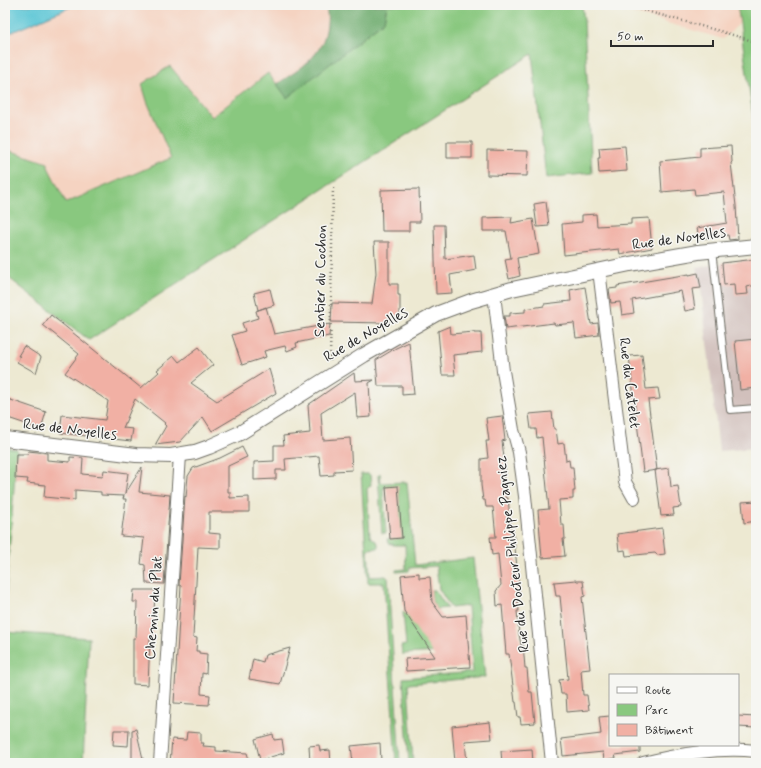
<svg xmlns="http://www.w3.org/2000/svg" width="761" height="768" font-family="Mynerve,sans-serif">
<rect width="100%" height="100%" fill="#f6f6f2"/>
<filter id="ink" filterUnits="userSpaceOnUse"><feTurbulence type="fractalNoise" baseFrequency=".025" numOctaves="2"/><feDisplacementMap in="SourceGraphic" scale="8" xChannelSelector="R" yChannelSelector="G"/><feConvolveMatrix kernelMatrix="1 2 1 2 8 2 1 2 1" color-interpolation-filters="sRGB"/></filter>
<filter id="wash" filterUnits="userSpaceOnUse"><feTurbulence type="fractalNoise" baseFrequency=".012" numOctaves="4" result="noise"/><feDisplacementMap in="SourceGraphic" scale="16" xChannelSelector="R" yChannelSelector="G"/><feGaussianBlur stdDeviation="0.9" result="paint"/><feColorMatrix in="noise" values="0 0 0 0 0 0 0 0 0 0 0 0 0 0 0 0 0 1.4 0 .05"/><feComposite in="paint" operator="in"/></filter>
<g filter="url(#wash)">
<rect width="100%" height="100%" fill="#ede9d2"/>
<path fill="#f5d3c1" d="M5 5H582L533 54 89 340 5 275Z
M605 5H737L740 23 723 39Z"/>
<path fill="#d1c0bc" d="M756 259V448L719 451 701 288 697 267Z"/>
<path fill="#89c87f" stroke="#5a7a55" d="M387 5H582L584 21 592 173 546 178 532 54 89 340 5 275V149L48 163V167L66 203 171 158 147 101 142 84 170 66 212 117 268 73 287 97 384 21Z
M737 5H756V139L740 23Z
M5 447 17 449 5 604Z
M380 473 381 483 407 482 415 565 473 558 485 677 408 684 413 763H409L403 678 473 672 468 606 451 608 439 589 436 566 409 568V571L396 572V570L406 569 405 545H394L389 543 387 539 402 538 398 487 383 488 386 533H382L378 475Z
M361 474H368L370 475 371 485 367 489 370 536 378 543V548L368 549 370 577 386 576 388 578 400 763H396L384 583H368Z
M431 590H435L447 608 437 609 432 602Z
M413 611 439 652 402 654 401 646 406 645 403 612Z
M5 632 89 638 83 763H5Z"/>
<path fill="#6eac6e" stroke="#4c6c4c" d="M326 5H387L384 21 287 98 277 84C301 68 324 56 327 24 328 18 327 11 326 5Z"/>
<path fill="#5bc6d6" stroke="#437880" d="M5 5H75L5 35Z"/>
<g id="blocks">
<path fill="#f1b0a4" d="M447 142H472V158H447Z
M625 146 627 171 599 173 598 158H600L599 148Z
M731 146 732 162 731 163 736 206 738 239 729 240 728 235 699 239 697 228 727 223 724 192 695 195 694 189 662 192 660 161 700 157V148Z
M487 150 528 151 527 176 487 175Z
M419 189 420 222H409V231H382L381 190Z
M546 202 549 226 537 227 534 204Z
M596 214 597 226 631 224V219L649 218 652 248 620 254 619 249 564 255 562 224 582 222V215Z
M512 217 511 223 533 219 539 254 517 258 520 276 509 279 505 259 511 258 506 231H483V218Z
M434 225H444L445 259 474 255 476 270 450 275 452 293 436 294Z
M374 242H389V284H398V295H400V317L386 323 331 322 332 303 372 304 376 273Z
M756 259V285L747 287 748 294 735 295 734 284 724 285 722 263Z
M698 273 701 288 692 289 695 309 685 311 681 291 632 300 634 313 622 315 620 302 611 303 609 289 617 288V286L689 274V275Z
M585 287 591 324 598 323 599 335 576 338 574 323 555 325 554 323 506 329 504 316H510V313L525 312V309L544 306V304L571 301 570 290Z
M270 289 274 305 258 310 254 293Z
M266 307 274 334 330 324 329 336 296 343 297 347 287 351 285 346 264 351 266 357 242 365 232 335 245 331 242 323 258 318 256 311Z
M51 315 141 388 159 372 157 370 174 356 179 362 199 347 213 365 191 383 217 401 269 369 276 393 212 431 203 417 180 442 155 445 166 426 164 424 165 423 135 399 123 428 133 429 131 441 60 433 62 415 105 420 108 401 65 373 79 354 43 325Z
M450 326 451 334 474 332V333H481L482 352 453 355 455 375H442L438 331Z
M756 339V388L740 390 735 341Z
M409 342 414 394 402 395V386H378L376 360 396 348Z
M24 346 41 357 36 373 17 362 20 356H18Z
M642 355 646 389 658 388 660 399 648 400 657 470 643 472 629 356Z
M354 373 355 381 374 380 369 383 371 417 357 418 355 392 321 413 323 440 350 438 352 470 334 471V475L321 476 319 456 285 459 286 470H276V479L254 480V462L274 461V445H284L283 436 310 433 308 405Z
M5 398 46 412 41 429 5 417Z
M552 412 554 429H556L558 444 564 443 566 461 569 460 570 467H573L575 491H573V499L559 500 561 525H564L565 539H563L565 556 542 558 538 510 549 509 542 437 537 438 536 429H531L529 414Z
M502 416 505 440 502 441 506 475H503L506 498H508L511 528 513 527 518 578 520 595H517L519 611H517L519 634 521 645 523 644 525 668H527L529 692H532L535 723 521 724 520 717H518L516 702H515L509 654H506L502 605 497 606 496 591 501 585 498 554 492 555 490 537H496L493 507H486L485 500H483L481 485V459L488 458 486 441H489L486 418Z
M242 447 247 457 228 466V492H230V498L249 497V512H209V533L220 534V548L198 547 193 637 197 638 196 651H199V653L207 654 206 674 202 673 201 694 210 695 209 705 174 703 181 586 179 585 185 496 186 497 188 476 193 468 220 458Z
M28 451 47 453V460L70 462V457L83 458 82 474 103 476 104 470 128 473 125 494 142 467 139 492 170 495 164 584 146 583 145 565 141 564 144 538 121 536 126 499H123L124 496 101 495V492L75 490V500L44 497 45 485 27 483 28 479 15 478 16 454H27Z
M669 468 671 487 678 486 681 507 673 508 674 515 661 516 655 470Z
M398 486 402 538 390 539 386 487Z
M756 501V521L744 523 742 502Z
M662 528 665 554 657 555 655 553 626 556 625 550 619 551 617 534Z
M419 573V578L430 577 432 602 443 617 466 615 470 667 406 671 405 659 435 657 404 611 401 575Z
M576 580 577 581H583L585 596 582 597 590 669 581 670 583 695H587L589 710 567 712 566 694H561L559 680 568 679 560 596H556L554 582Z
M134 590H155L153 639H150L148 685 133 684V638H136L137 602H133Z
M290 648 280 684 249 679 253 659 263 662 265 655Z
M610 716V745H640V752L615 755 616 758 604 760 603 752 563 756 561 739 601 734 599 717Z
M738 716 756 717V728L738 727Z
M490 722 492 739 465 741 467 763H455L452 726Z
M136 729 144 763H132V730Z
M114 730H129L128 746 113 745Z
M187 732 201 733V743H204L203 746 216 747V751L247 753 250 763H170L172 739 186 740Z
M273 734 274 740 282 739 284 753 260 760 255 739Z
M380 743 381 761 353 763 351 746Z
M319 745 320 751 330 750 331 763H310L309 746Z
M532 749 533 763H502L501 751Z"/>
</g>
</g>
<g filter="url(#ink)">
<use href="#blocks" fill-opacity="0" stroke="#6f6e65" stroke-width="1"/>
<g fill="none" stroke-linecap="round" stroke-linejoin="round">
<defs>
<path id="service" d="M712 250 730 410 756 408"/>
<path id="minor" d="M599 270 625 482 634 498
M494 294 503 371 513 430 519 452 525 496 552 763
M160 763 180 455
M643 763C680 754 718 747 756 751"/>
<path id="tertiary" d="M5 439 136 455 171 456 195 452 209 447 240 433 364 355 436 314 471 301 512 289 630 264 698 252 756 246"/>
</defs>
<use href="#service" stroke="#6f6e65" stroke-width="8"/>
<use href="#minor" stroke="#6f6e65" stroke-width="14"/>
<use href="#tertiary" stroke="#6f6e65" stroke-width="16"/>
<path stroke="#6f6e65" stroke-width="2.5" stroke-dasharray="1 3" stroke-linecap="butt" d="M624 5 723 32 756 42
M330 361 333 187"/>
<use href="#service" stroke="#fff" stroke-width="6"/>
<use href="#minor" stroke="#fff" stroke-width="12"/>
<use href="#tertiary" stroke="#fff" stroke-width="14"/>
</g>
</g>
<g text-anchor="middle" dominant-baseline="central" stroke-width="3" stroke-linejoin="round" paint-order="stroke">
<g font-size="15" fill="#2b2b2b" stroke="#f6f6f2">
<text transform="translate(679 239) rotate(-8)">Rue de Noyelles</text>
<text transform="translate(321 281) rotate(-89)">Sentier du Cochon</text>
<text transform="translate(366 335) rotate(-30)">Rue de Noyelles</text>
<text transform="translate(629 383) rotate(83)">Rue du Catelet</text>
<text transform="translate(70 430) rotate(7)">Rue de Noyelles</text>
<text transform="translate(513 554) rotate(-97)">Rue du Docteur Philippe Pagniez</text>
<text transform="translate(154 608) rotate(-86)">Chemin du Plat</text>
</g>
</g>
<rect width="761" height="768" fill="none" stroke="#f6f6f2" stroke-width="20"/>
<rect x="609" y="674" width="130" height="72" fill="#f6f6f2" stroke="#a5a5a2"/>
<rect x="617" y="687" width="20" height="6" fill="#ffffff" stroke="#a5a5a2"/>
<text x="645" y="694" font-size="12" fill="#2b2b2b">Route</text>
<rect x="617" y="704" width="20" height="12" fill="#89c87f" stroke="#a5a5a2"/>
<text x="645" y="714" font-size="12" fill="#2b2b2b">Parc</text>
<rect x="617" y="724" width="20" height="12" fill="#f1b0a4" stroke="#a5a5a2"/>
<text x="645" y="734" font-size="12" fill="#2b2b2b">Bâtiment</text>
<path d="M611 40v6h102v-6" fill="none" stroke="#2b2b2b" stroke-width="2"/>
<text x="617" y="40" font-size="12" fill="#2b2b2b" stroke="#f6f6f2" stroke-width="3" paint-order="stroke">50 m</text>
</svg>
